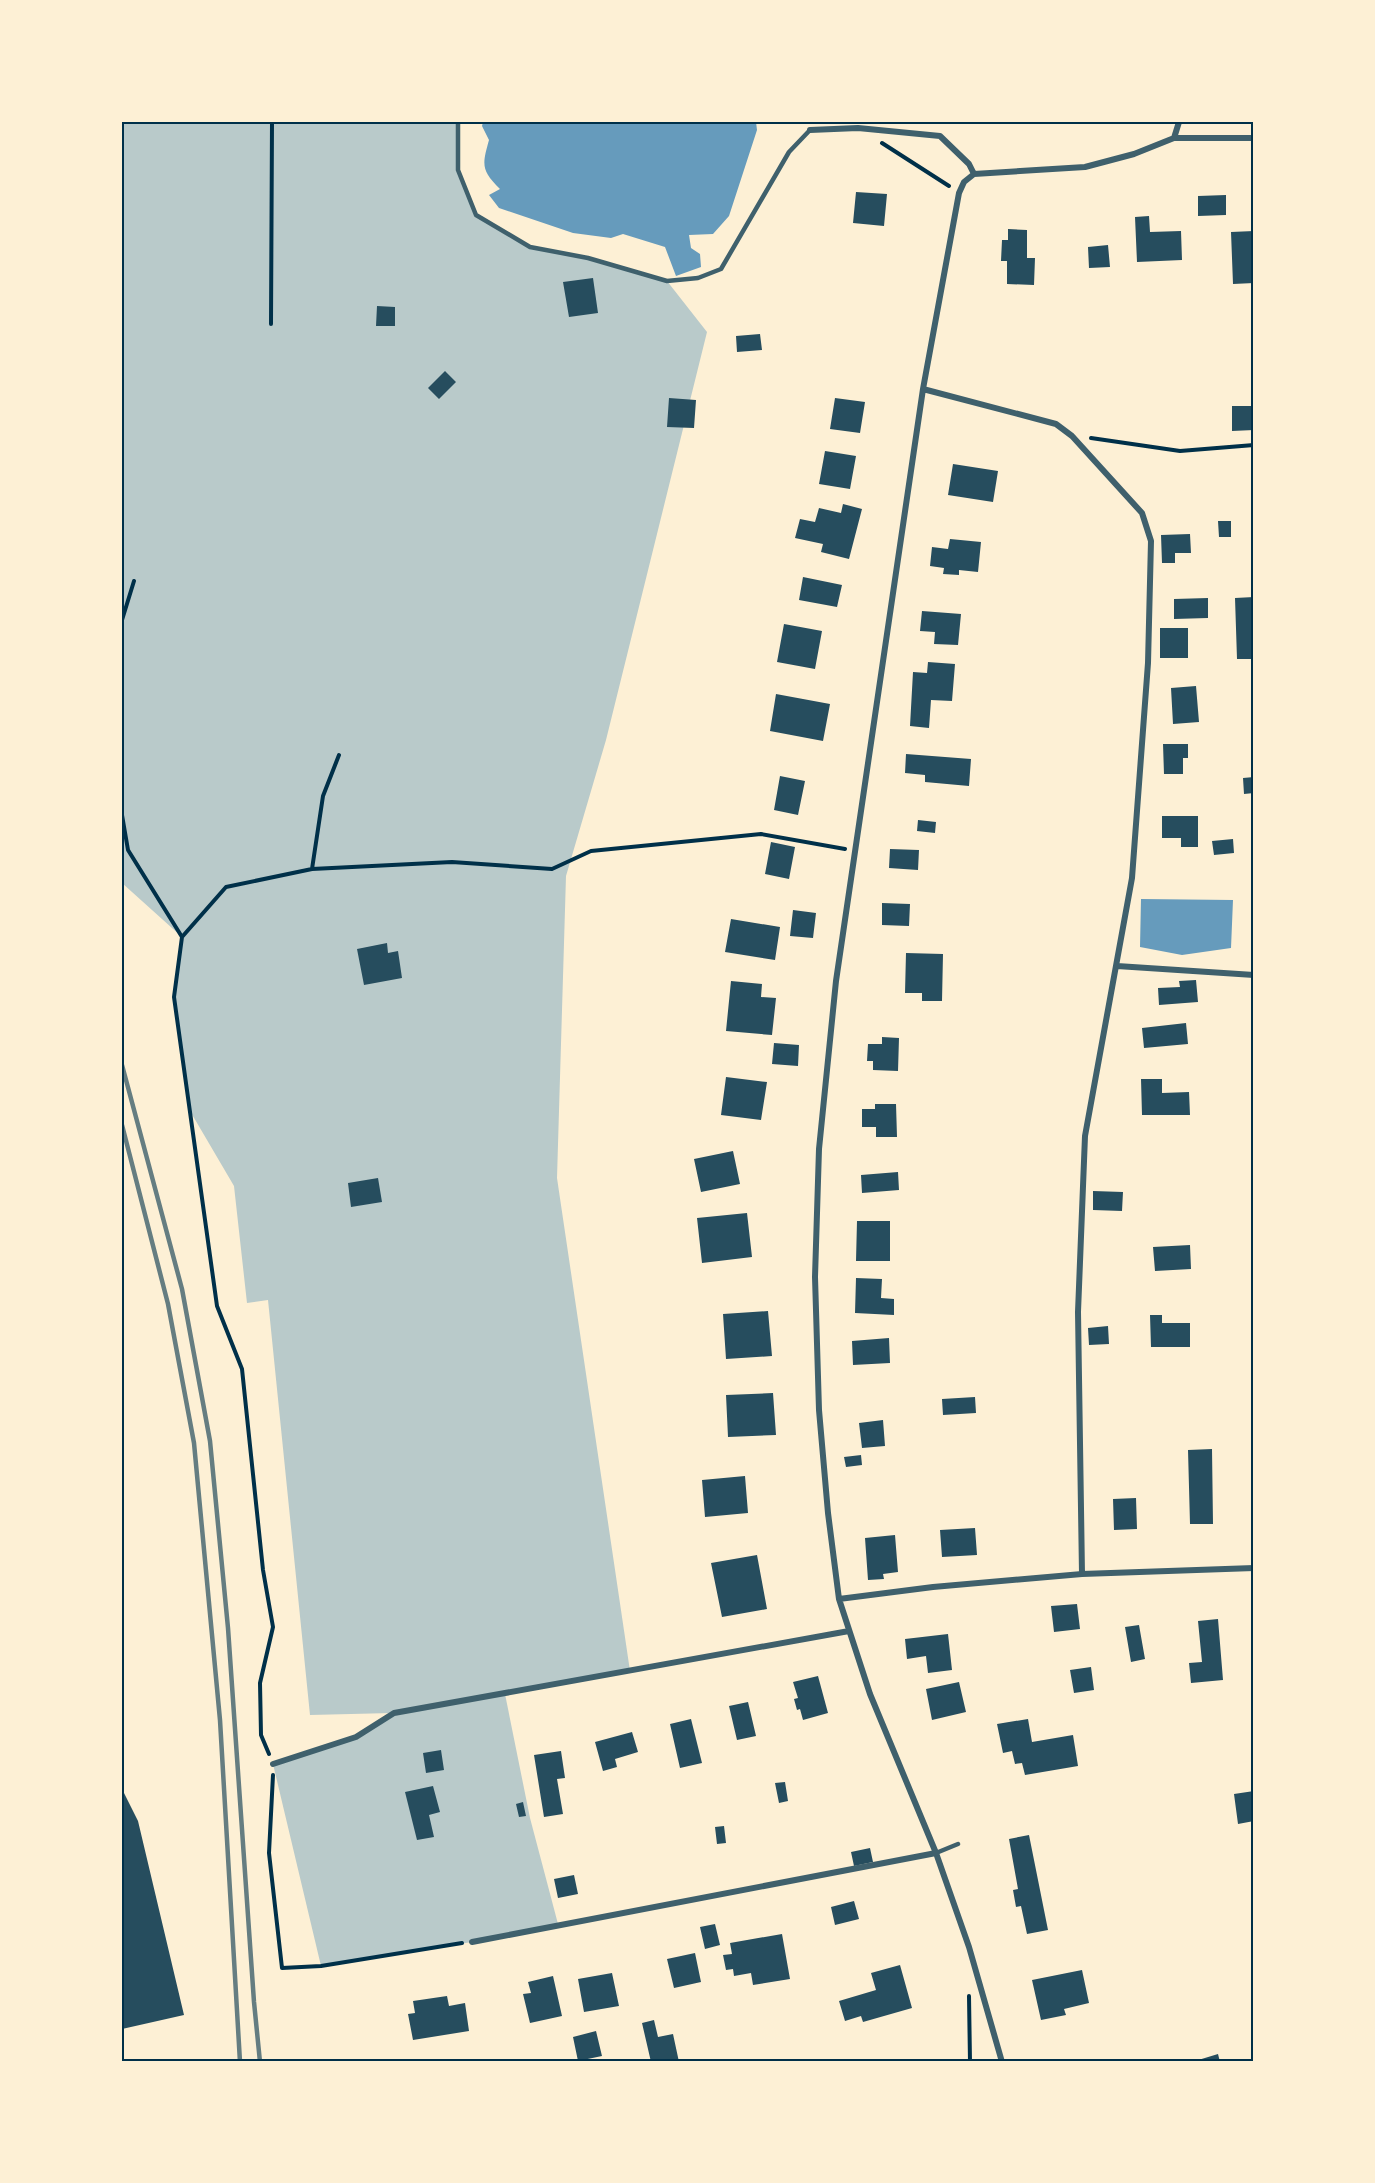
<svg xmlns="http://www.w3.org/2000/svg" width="1375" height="2183" font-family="'Fira Sans Condensed',sans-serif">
<rect width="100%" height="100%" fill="#fdf0d5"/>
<path fill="#b9caca" d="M122 122H458V170L476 215 530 247 588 258 667 281 707 332 606 740 566 876 557 1178 630 1671 505 1694 530 1818 558 1924 472 1942 321 1966 273 1764 356 1737 392 1713 310 1715 268 1300 247 1303 234 1186 190 1111 174 997 182 937 122 883Z"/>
<path fill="#669bbc" d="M483 122H756L757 130 729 216 713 234 689 235 691 248 700 254 701 267 676 276 665 247 623 234 611 238 573 233 499 208 489 195 500 189C481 170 482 165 489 140L482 126Z
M1141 899 1233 900 1231 948 1182 955 1140 947Z"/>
<path fill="#264d5e" d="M856 192 887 194 884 226 853 223Z
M1226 195V215L1198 216V196Z
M1149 216 1150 232 1181 231 1182 260 1137 262 1135 217Z
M1008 229 1027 230V258H1035L1034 285 1007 284V261H1001L1002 240H1008Z
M1254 231V283L1233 284 1231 232Z
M1108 245 1110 267 1089 268 1088 247Z
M593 278 598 313 569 317 563 282Z
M377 306 395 307V326H376Z
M760 334 762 350 737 352 736 336Z
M445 371 456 382 439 399 428 388Z
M669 398 696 400 694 428 667 427Z
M835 398 865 402 860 433 830 429Z
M1232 406H1254V430L1232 431Z
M825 451 856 456 850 489 819 484Z
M953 464 998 471 993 502 948 495Z
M843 504 862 509 849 559 821 552 823 544 795 538 800 519 815 522 819 508 841 513Z
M1218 521H1231V537H1219Z
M1190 534 1191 553H1175V563H1162L1161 535Z
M950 539 981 542 978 572 959 570V575L943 574 944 568 930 566 932 547 948 549Z
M803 577 842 585 837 607 799 600Z
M1254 597 1253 659H1237L1235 598Z
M1208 598V618L1174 619V599Z
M922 611 961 614 958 645 934 644 935 632 920 631Z
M784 624 822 631 815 669 777 662Z
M1160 628H1188V658H1160Z
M928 662 955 664 952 701 931 700 929 728 910 726 913 672 927 673Z
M1196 686 1199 722 1173 724 1171 688Z
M776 694 830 704 823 741 770 731Z
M1163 744H1188V758H1183V774H1164Z
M906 754 971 759 969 786 925 782V775L905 773Z
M780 776 805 781 798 815 774 810Z
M1254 777V793L1244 794 1243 778Z
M1162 816H1198V847H1181V838H1162Z
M918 820 936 822 935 833 917 831Z
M1233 839 1234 853 1214 855 1212 841Z
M771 842 795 847 789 879 765 874Z
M890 849 919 850 918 870 889 868Z
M882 903 910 904 909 926 882 925Z
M793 910 816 913 813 938 790 936Z
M731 919 780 927 775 960 725 952Z
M387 943 388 953 398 951 402 978 364 985 357 949Z
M906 953 943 954 942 1001H922V993H905Z
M1196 980 1198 1002 1159 1005 1158 988 1180 987 1179 981Z
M731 981 762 984 761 997 776 998 772 1035 726 1031Z
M1186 1023 1188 1044 1144 1048 1142 1028Z
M882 1037 899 1038 898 1071 873 1070V1061H867L868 1044H882Z
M774 1043 799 1045 798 1066 772 1064Z
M726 1077 767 1082 761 1120 721 1115Z
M1141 1079H1162V1093L1189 1092 1190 1115H1142Z
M875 1104H896L897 1137H876V1127H862V1109H875Z
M733 1151 740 1184 701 1192 694 1159Z
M898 1172 899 1190 862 1193 861 1175Z
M378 1178 382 1202 351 1207 348 1183Z
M1093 1191 1123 1192 1122 1211 1093 1210Z
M747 1213 752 1257 702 1263 697 1218Z
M857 1221H890V1261H856Z
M1190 1245 1191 1269 1155 1271 1153 1247Z
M856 1278 882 1279 881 1298 894 1299V1315L855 1313Z
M768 1311 772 1356 726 1359 723 1314Z
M1150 1315H1162V1323H1190V1347H1151Z
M1108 1326 1109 1344 1089 1345 1088 1328Z
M889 1338 890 1363 853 1365 852 1341Z
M773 1393 776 1435 728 1437 726 1395Z
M975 1397 976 1413 943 1415 942 1399Z
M883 1420 885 1446 862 1448 859 1423Z
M1212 1449 1213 1524H1190L1188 1450Z
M861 1455 862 1465 846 1467 844 1457Z
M745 1476 748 1513 705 1517 702 1480Z
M1136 1498 1137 1529 1114 1530 1113 1499Z
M975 1528 977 1555 942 1557 940 1530Z
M895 1535 898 1572 883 1574 884 1579 868 1580 865 1538Z
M757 1555 767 1609 722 1617 711 1563Z
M1077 1604 1080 1629 1054 1632 1051 1606Z
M1218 1619 1223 1680 1191 1683 1189 1663 1202 1662 1198 1621Z
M1139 1625 1145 1659 1131 1662 1125 1627Z
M948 1634 952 1670 928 1673 926 1656 907 1659 905 1639Z
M1091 1667 1094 1690 1074 1693 1070 1670Z
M818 1676 828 1713 803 1720 800 1709 797 1710 794 1699 798 1698 793 1682Z
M959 1682 966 1712 932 1720 926 1689Z
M748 1702 756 1736 737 1740 729 1706Z
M691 1719 702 1763 680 1768 670 1724Z
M1028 1719 1032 1742 1073 1735 1078 1766 1025 1775 1022 1763 1015 1764 1012 1751 1003 1753 997 1724Z
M632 1732 638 1752 615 1759 617 1767 603 1771 595 1742Z
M441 1750 444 1770 426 1773 423 1753Z
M561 1751 565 1778 557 1779 563 1814 544 1817 534 1755Z
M785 1782 788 1801 779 1803 775 1783Z
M433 1786 440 1812 429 1815 434 1837 417 1840 405 1792Z
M122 1789 138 1821 184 2015 122 2029Z
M1254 1791V1821L1238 1824 1234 1794Z
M523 1802 526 1816 519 1817 516 1804Z
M724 1826 726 1843 717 1844 715 1827Z
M1029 1835 1048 1930 1027 1934 1021 1906 1016 1907 1013 1890 1018 1889 1009 1839Z
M870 1848 873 1862 854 1866 851 1852Z
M574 1875 578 1894 558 1898 554 1879Z
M854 1901 859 1919 835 1925 831 1907Z
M715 1924 720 1945 705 1949 700 1927Z
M782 1934 790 1979 753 1985 751 1973 734 1976 733 1969 726 1970 723 1955 732 1954 730 1943Z
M695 1953 701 1982 674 1988 667 1959Z
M900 1965 912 2008 863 2022 861 2016 845 2021 839 2001 876 1990 871 1973Z
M1082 1970 1089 2003 1064 2009 1066 2015 1041 2020 1032 1980Z
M612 1973 619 2006 584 2012 578 1979Z
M553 1976 562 2016 530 2023 523 1994 531 1993 528 1982Z
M447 1996 449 2006 465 2003 469 2031 413 2040 408 2014 415 2013 413 2001Z
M654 2020 658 2037 673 2034 679 2062H651L642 2023Z
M596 2031 602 2056 578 2061 573 2037Z
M1218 2054 1220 2062H1195V2061Z"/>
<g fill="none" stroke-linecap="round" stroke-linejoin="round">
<path stroke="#003049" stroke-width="4" d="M882 143 949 186
M271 324 272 122
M1091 438 1180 451 1254 445
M122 620 134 581
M122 815 128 850 182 937
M312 869 452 862 552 869 591 851 761 834 845 849
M269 1754 261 1735 260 1683 273 1627 263 1570 242 1369 217 1306 174 997 182 937 226 887 312 869 323 796 339 755
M273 1775 269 1853 282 1968 321 1966 462 1943
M969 1996 970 2062"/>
<path stroke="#3f606c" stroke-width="4.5" d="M458 122V170L476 215 530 247 588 258 667 281 698 278 721 269 789 152 810 130
M936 1853 958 1844"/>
<path stroke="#3f606c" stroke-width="6" d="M810 130 858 128 940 136 969 164 974 174 1085 167 1134 154 1174 138H1254
M1174 138 1179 122
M974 174 964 182 959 193 923 389 836 981 819 1149 815 1277 819 1410 828 1513 839 1599 870 1694 936 1853 969 1947 1002 2062
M923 389 1056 424 1072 436 1142 513 1151 541 1148 663 1132 878 1085 1136 1078 1312 1082 1574
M1117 966 1254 975
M839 1599 933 1587 1082 1574 1254 1568
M273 1764 356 1737 394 1713 849 1631
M472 1942 936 1853"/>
<path stroke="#657d81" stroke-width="4.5" d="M122 1065 182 1289 210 1441 228 1628 254 2002 260 2062
M122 1125 168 1304 194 1443 220 1720 240 2062"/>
</g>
<rect width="1375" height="2183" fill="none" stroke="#fdf0d5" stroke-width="246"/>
<rect x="123" y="123" width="1129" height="1937" fill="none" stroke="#003049" stroke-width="2"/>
</svg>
